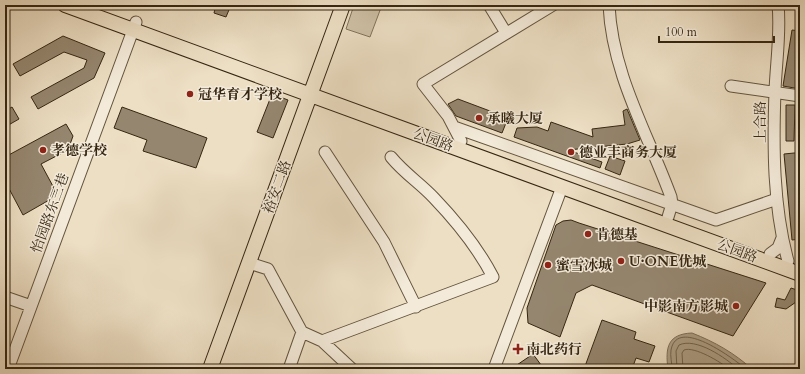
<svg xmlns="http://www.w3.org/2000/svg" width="805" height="374" font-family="Cardo,'Noto Serif SC',serif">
<rect width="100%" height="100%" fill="#eddfc4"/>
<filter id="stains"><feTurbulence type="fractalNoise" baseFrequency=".005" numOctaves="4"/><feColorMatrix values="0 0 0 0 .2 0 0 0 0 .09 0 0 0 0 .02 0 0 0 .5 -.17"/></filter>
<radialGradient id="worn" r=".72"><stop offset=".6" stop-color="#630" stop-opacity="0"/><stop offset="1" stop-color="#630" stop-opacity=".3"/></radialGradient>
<path fill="#cec0a6" stroke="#82735c" d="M354 5H382L370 37 346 29Z"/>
<path fill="#aea087" stroke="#7e6f58" d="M692 333C715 342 734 353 752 369H668C665 347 668 334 692 333Z"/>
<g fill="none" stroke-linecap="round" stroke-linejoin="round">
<path stroke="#72634c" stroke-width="1" d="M672 369C672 363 670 356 671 350 677 316 734 359 746 369
M677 369 676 351 679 345C696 337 726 358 738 369
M683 369 682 353 684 350C694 346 721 362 729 369"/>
</g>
<path fill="#95866f" stroke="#352612" d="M216 5H231L226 17 214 13Z
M792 30 800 31V89L783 86Z
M63 36 105 53 94 78 38 109 31 97 84 68 87 60 64 52 20 76 13 64Z
M272 94 288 100 273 138 257 132Z
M458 99 498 114 496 120 506 123 502 133 456 116 448 104Z
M786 105H795L794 141H786Z
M12 107 19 119 5 127V111Z
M122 107 207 138 196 168 143 151 147 140 114 128Z
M627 109 640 140 627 144 568 150 602 162 600 168 514 137 517 128 537 127 548 131 551 122 593 137 592 129 625 125 623 111Z
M66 124 73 136 68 150 41 164 55 190 51 199 23 215 5 181V157Z
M794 153H800V239L792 240 784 154Z
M610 156 625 161 620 175 605 169Z
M571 220 579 223 766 283 733 336 592 285 576 293 560 337 528 323 527 308 556 225 563 221Z
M791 288 800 291 796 302 786 309 775 307 777 298 785 300Z
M602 320 636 332 634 339 655 346 649 362 636 358 632 369H584Z
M533 354 544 369H511Z"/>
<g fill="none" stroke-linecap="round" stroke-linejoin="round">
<defs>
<path id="minor" d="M489 5 506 33
M609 5C612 74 648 134 671 197L672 204 668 217
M778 5C781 32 776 63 775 91 773 147 773 206 788 261
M731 86 800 96
M454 127 716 220 777 199
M461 141 448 116 423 84 553 5
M325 152 384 242 416 307
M770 254 778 248 782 238
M249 263 268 269 302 332 322 341 493 277C478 248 457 222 434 198 420 183 405 174 391 157
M5 297 31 306
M322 341 352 369
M8 369 136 22
M289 369 302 332
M494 369 562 187"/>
<path id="major" d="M65 5 800 274
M210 369 343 5"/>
</defs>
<use href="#minor" stroke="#63543e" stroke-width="13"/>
<use href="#major" stroke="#352612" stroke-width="16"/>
<use href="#minor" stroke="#f3ead9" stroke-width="11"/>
<use href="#major" stroke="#eddfc4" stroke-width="14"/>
</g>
<g fill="#8f2418" stroke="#f3ead9" stroke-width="1.5">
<circle cx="190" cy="94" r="4"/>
<circle cx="479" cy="118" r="4"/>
<circle cx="43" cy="150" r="4"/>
<circle cx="571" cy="152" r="4"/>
<circle cx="588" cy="234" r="4"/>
<circle cx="621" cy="261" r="4"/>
<circle cx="548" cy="265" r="4"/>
<circle cx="736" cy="306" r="4"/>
<path d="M516 343h4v4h4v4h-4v4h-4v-4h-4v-4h4z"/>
</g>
<g text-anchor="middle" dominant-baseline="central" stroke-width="3" stroke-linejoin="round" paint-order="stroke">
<g font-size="14" font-weight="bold" fill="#352612" stroke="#f3ead9" text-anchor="start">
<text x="198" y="94">冠华育才学校</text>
<text x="487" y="118">承曦大厦</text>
<text x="51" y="150">孝德学校</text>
<text x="579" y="152">德业丰商务大厦</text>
<text x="596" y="234">肯德基</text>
<text x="629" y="261">U·ONE优城</text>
<text x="556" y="265">蜜雪冰城</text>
<text x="728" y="306" text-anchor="end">中影南方影城</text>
<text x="526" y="349">南北药行</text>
</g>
<g font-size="14" fill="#352612" stroke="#f3ead9">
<text transform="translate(760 122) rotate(-90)">上合路</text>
<text transform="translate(433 140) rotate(20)">公园路</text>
<text transform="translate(277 187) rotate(-70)">裕安二路</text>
<text transform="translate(50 213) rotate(-70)">怡园路东三巷</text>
<text transform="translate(737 251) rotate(20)">公园路</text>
</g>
</g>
<rect width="805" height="374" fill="none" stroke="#eddfc4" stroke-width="20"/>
<rect x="6" y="6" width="793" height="362" fill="none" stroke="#352612" stroke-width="2"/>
<rect x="10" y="10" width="785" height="354" fill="none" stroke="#352612"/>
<path d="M659 36v6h115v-6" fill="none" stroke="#352612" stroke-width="2"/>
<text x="665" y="36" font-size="12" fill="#352612" stroke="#f3ead9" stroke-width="3" paint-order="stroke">100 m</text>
<rect width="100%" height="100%" filter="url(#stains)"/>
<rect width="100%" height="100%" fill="url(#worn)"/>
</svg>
